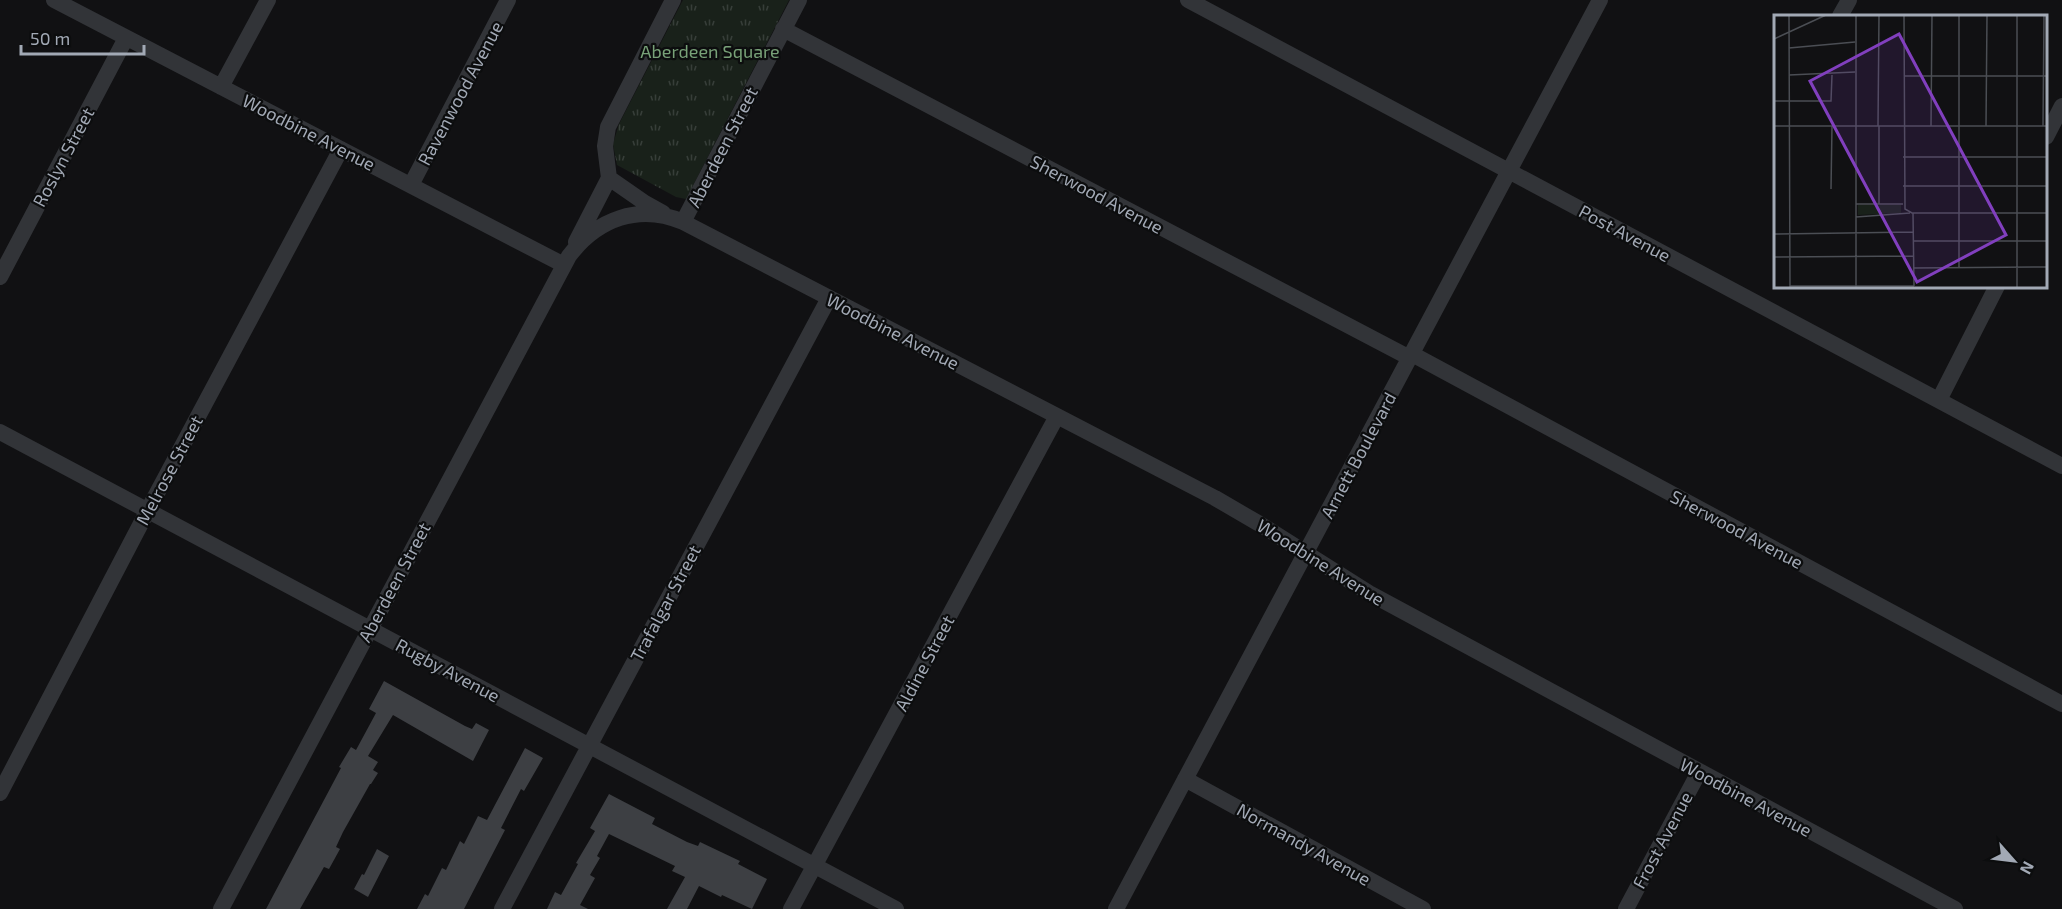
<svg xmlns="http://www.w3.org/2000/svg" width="2062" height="909" font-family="'Exo 2',sans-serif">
<defs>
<pattern id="grass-tufts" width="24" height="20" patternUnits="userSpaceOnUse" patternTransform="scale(1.5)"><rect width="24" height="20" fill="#19211a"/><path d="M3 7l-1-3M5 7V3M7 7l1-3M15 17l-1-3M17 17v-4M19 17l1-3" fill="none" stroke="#373e39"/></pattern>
</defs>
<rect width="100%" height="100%" fill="#111113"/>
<path fill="url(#grass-tufts)" d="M683 0H789L686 199 676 197 617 165 613 144 619 124Z"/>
<path fill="#3d3f43" d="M384 681 465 726 472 729 476 723 489 730 473 761 393 715 368 756 378 762 373 770 378 773 371 784H370L343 832 336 847 340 849 329 869 324 867 300 909H266L341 768 339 767 351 747 356 750 376 713 369 709Z
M525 748 543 758 524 791 521 789 501 828 505 830 464 909H417L425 894 428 896 442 868 446 870 460 841 464 844 478 816 487 820Z
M609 794 655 818 652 824 687 842 698 846 700 842 721 852 740 861 738 864 767 879 752 909 722 895 721 897 699 886 687 909H667L685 877 672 871 675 866 609 834 597 856 600 858 590 875 595 878 580 905 588 909H547L555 892 561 895 578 864 576 863 595 831 590 828Z
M377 849 389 856 368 897 354 889 362 874 364 875Z"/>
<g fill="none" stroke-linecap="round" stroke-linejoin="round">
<path stroke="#323438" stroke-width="16" d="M54 0 564 265
M1188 0 2062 466
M1840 16 1849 0
M783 29 1410 358
M221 87 268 0
M2046 137 2062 106
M609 178 645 203 663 213
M411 185 508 0
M683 222 799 0
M576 242 609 178 605 146 608 127 673 0
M0 277 126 38
M1412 354 2062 704
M1939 400 1997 286
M0 432 896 909
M1185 779 1423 909
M0 793 148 510 341 149
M221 909 569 256C597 219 639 203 683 222L1215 498 1258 523 1369 593 1955 909
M502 909 829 298
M791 909 1057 416
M1116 909 1600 0
M1626 909 1699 772"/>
</g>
<g text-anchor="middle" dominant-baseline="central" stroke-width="4.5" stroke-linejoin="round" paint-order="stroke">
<g font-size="18" fill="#78a178" stroke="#0c0d0e">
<text x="710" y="51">Aberdeen Square</text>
</g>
<g font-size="18" fill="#a2a9b5" stroke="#0c0d0e">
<text transform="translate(460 93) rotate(-62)">Ravenwood Avenue</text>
<text transform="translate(309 132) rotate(27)">Woodbine Avenue</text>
<text transform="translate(722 147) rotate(-63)">Aberdeen Street</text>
<text transform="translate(63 157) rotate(-62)">Roslyn Street</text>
<text transform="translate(1097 194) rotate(28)">Sherwood Avenue</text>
<text transform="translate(1625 233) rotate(28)">Post Avenue</text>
<text transform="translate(893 331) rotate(27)">Woodbine Avenue</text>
<text transform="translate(1358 455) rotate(-62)">Arnett Boulevard</text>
<text transform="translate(169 470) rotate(-62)">Melrose Street</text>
<text transform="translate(1737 529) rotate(28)">Sherwood Avenue</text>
<text transform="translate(1321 562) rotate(32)">Woodbine Avenue</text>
<text transform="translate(394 582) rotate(-62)">Aberdeen Street</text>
<text transform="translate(665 603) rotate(-62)">Trafalgar Street</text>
<text transform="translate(924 663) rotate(-62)">Aldine Street</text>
<text transform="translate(448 670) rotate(28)">Rugby Avenue</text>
<text transform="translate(1746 797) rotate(28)">Woodbine Avenue</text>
<text transform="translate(1662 840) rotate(-62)">Frost Avenue</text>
<text transform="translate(1304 844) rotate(29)">Normandy Avenue</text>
</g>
</g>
<g transform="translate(1774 15)">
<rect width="273" height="273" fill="#111113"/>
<path d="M127 190V198L84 200V190Z" fill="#19211a"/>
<path fill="none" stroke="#4b4e54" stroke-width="1.5" d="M15 0 16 273M82 0V273M130 0 131 194 138 198H273M0 24 52 0M15 33 81 27M15 60 81 57M131 61H273M0 86H57L58 60M0 111H273M104 111 105 0M105 111V189M157 111 158 0M212 111 213 0M269 111 270 0M129 142H273M129 171H273M57 174 58 111M82 189H129M139 198 140 271M82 202 136 198M0 219 140 217M140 226H273M0 242 140 241M140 253 273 252M185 253V0M16 271H140M243 273V0"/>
<path fill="#813fbe" fill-opacity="0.15" stroke="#813fbe" stroke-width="3" d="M125 19 232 220 143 267 36 66Z"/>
<rect width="273" height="273" fill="none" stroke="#a2a9b5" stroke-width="3"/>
</g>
<g transform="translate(2014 861) rotate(118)" stroke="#0c0d0e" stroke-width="4.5" paint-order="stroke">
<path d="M0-4.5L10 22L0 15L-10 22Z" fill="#a2a9b5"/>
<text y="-9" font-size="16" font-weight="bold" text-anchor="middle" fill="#a2a9b5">N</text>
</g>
<path d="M21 45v9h123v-9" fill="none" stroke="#a2a9b5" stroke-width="3"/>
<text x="30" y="45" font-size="18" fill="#a2a9b5" stroke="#0c0d0e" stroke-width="4.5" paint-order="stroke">50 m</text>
</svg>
